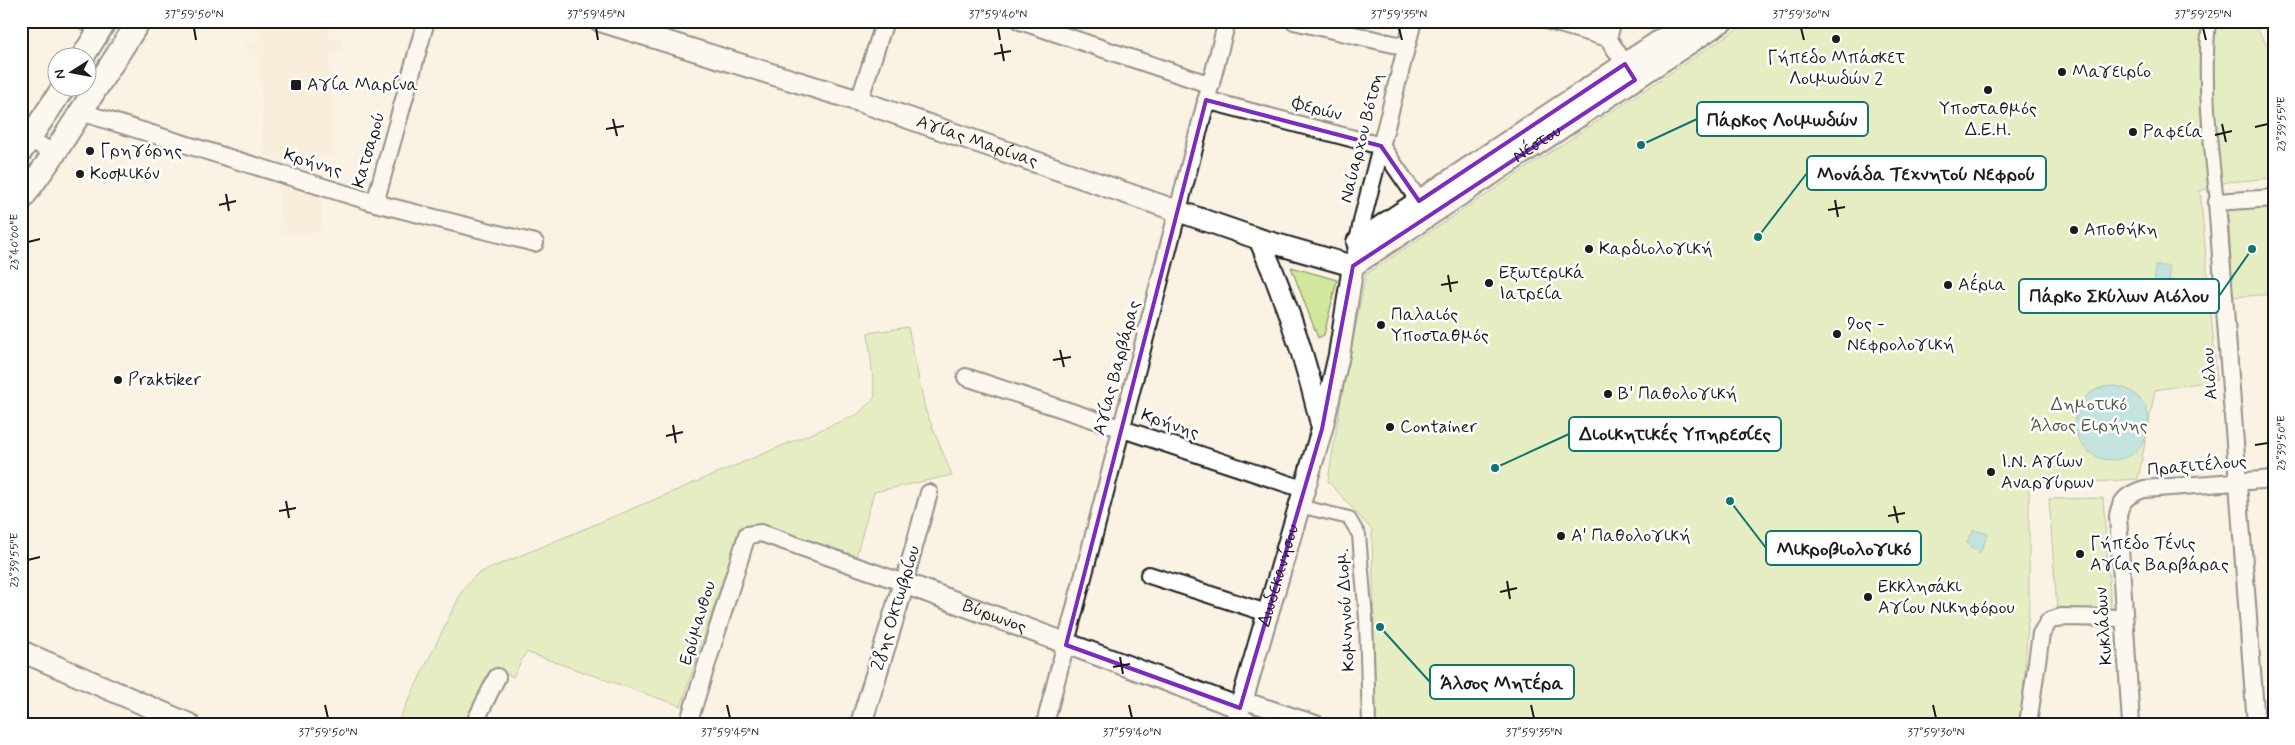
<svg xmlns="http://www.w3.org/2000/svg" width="2295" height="745" font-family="Mynerve,sans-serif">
<rect width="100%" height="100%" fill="#faf2e3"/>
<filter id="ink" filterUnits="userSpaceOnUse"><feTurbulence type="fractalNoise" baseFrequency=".02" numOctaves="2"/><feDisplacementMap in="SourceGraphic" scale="10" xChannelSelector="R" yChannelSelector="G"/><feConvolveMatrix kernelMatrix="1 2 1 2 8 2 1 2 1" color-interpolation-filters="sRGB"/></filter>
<g filter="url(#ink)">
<path fill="#f7e9d0" d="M258 21H329V39H342V52H330L333 155H320L322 232 280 233 277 157H263L260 55H247L246 42 259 41Z"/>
<path fill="#d0e79c" stroke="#76825c" d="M1749 21H2252L2274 56V178L2227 182 2200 191 2217 380 2155 390 2138 479 2029 486V607L2021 724H1376L1372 530 1328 481 1341 401 1366 274Z
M2274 208V294L2233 297 2228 209Z
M1291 267 1337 280 1324 335 1318 338Z
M908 327 925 409 952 475 874 492 856 556 749 526 739 532 681 706 526 652 513 677 499 670 490 672 464 724H397L463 589 477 574 858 414 875 397 868 333Z
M2103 498 2111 608 2057 610 2049 499Z"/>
<path fill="#80d1d7" stroke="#58898c" d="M2155 266H2169L2170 287H2155Z
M2075 423a37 37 0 1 1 74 0a37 37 0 1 1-74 0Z
M1974 530 1988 534 1980 553 1966 543Z"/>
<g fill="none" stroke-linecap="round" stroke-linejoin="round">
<defs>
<path id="pedestrian" d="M2209 21C2203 82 2210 141 2217 202
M1299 506 1349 518 1359 535 1366 619 1369 724"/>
<path id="minor" d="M85 21 101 28
M1020 21 1211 85
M1294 21 1406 47
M1549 21 1608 38 1631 74
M1608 38 1613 21
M1206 100 1381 146 1419 201
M859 101 885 21
M81 112 375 203 535 243
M21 133 54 154
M375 203 426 21
M1353 266 1363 217 1413 21
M966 377 1303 489
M1149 575 1267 613
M1242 700 1316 724
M1237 717 1257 724
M474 724 497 677
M688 724 747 535 761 533 904 583 929 493
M1045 724 1227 21
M2028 724 2041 634 2049 621 2061 617 2124 618
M2131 724 2118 516C2120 500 2129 494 2144 489L2274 479
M2256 724 2217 202 2274 198"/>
<g id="tertiary">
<path id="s1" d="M600 21 859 101 1259 239 1353 266"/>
<path d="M1259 239C1286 299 1306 360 1321 424"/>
<path d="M1357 242 1689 21"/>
<path id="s2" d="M1353 266 1723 21"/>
<path d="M21 651 189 724"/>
<path id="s3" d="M861 724 904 583 1240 708 1322 429 1339 355 1353 266"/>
</g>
<path id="secondary" d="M82 58 105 21
M21 151 63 88
M21 200 54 154 139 21"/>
</defs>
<use href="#pedestrian" stroke="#1c1c1c" stroke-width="16"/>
<use href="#minor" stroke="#1c1c1c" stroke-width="20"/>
<use href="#tertiary" stroke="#1c1c1c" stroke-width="24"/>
<use href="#secondary" stroke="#1c1c1c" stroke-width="26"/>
<use href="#pedestrian" stroke="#fff" stroke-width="12"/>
<use href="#minor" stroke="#fff" stroke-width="16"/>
<use href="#tertiary" stroke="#fff" stroke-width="20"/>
<use href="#secondary" stroke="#fff" stroke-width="22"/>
</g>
</g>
<path d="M0 0H2295V745H0ZM1625 64 1635 80 1353 266 1322 429 1240 708 1066 645 1206 100 1381 146 1419 201Z" fill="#faf2e3" fill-opacity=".55" fill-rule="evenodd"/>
<path fill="none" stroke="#7b2cbf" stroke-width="4" stroke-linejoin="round" d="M1625 64 1635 80 1353 266 1322 429 1240 708 1066 645 1206 100 1381 146 1419 201Z"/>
<path fill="none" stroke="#1c1c1c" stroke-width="2" d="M194 28 196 40M596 28 598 40M998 28 1000 40M1399 28 1402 40M1801 28 1804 40M2203 28 2206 40M1001 44 1004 61M994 54 1011 51M613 119 617 136M2222 124 2226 142M2255 127 2268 124M606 129 624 126M2215 135 2232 131M226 194 229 211M1835 200 1838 217M219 205 236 201M1828 210 1845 207M28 242 40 239M1448 275 1451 292M1441 285 1458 282M1060 350 1064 367M1053 360 1071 357M673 425 676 443M666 436 683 432M2255 445 2268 443M286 501 289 518M1894 506 1898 523M279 511 296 508M1888 516 1905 513M28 560 40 557M1507 581 1510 599M1500 592 1517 588M1120 657 1123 674M1113 667 1130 664M325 705 328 718M727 705 730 718M1129 705 1132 718M1531 705 1534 718M1933 705 1936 718"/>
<g fill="#1c1c1c" stroke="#fff" stroke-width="2">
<circle cx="1836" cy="39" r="5"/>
<circle cx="2062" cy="72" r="5"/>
<rect x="290" y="79" width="12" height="12" rx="2.5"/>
<circle cx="1988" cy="90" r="5"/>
<circle cx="2133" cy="132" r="5"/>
<circle cx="90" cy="151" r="5"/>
<circle cx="80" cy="174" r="5"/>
<circle cx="2074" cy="230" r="5"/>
<circle cx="1589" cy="249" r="5"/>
<circle cx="1489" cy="283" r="5"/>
<circle cx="1948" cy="285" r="5"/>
<circle cx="1381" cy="325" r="5"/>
<circle cx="1837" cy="334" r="5"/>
<circle cx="118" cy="380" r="5"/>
<circle cx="1608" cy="394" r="5"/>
<circle cx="1390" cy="427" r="5"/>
<circle cx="1991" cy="472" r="5"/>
<circle cx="1561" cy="536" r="5"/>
<circle cx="2080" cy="554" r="5"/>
<circle cx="1868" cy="597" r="5"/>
</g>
<g text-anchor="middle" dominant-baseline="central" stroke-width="5" stroke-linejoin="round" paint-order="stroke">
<g font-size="18" fill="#1c1c1c" stroke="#fff" text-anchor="start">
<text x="1836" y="58" text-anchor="middle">Γήπεδο Μπάσκετ<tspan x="1836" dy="21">Λοιμωδών 2</tspan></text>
<text x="2072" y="72">Μαγειρίο</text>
<text x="307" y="85">Αγία Μαρίνα</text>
<text x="1988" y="109" text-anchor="middle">Υποσταθμός<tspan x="1988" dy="21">Δ.Ε.Η.</tspan></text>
<text x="2143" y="132">Ραφεία</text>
<text x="100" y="151">Γρηγόρης</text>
<text x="90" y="174">Κοσμικόν</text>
<text x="2084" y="230">Αποθήκη</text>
<text x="1599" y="249">Καρδιολογική</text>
<text x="1499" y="273">Εξωτερικά<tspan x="1499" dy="21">Ιατρεία</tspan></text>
<text x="1958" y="285">Αέρια</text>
<text x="1391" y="315">Παλαιός<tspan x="1391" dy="21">Υποσταθμός</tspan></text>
<text x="1847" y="324">9ος -<tspan x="1847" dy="21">Νεφρολογική</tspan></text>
<text x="128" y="380">Praktiker</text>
<text x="1618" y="394">Β' Παθολογική</text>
<text x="1400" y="427">Container</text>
<text x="2001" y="462">Ι.Ν. Αγίων<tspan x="2001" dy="21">Αναργύρων</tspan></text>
<text x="1571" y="536">Α' Παθολογική</text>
<text x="2090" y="544">Γήπεδο Τένις<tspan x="2090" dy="21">Αγίας Βαρβάρας</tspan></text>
<text x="1878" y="587">Εκκλησάκι<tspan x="1878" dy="21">Αγίου Νικηφόρου</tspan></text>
</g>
<g font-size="18" fill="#1c1c1c" stroke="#fff">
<text transform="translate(1317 109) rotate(15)">Φερών</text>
<text transform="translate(1362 138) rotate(-76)">Ναύαρχου Βότση</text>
<text stroke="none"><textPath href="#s1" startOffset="396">Αγίας Μαρίνας</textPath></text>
<text stroke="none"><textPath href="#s2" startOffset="221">Νέστου</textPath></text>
<text transform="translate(369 150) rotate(-74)">Κατσαρού</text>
<text transform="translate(313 163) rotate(17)">Κρήνης</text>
<text transform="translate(1117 368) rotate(-75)">Αγίας Βαρβάρας</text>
<text transform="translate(2210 374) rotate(-94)">Αιόλου</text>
<text transform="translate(1170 424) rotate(19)">Κρήνης</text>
<text transform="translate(2197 466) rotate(-5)">Πραξιτέλους</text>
<text stroke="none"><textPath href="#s3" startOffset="644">Δωδεκανήσου</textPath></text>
<text transform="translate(896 608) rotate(-73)">28ης Οκτωβρίου</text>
<text transform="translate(1346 610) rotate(-93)">Κομνηνού Διομ.</text>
<text stroke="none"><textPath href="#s3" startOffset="244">Βύρωνος</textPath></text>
<text transform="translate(698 623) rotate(-73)">Ερύμανθου</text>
<text transform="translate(2104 626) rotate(-94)">Κυκλάδων</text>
</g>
<g font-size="18" fill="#525942" stroke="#fff">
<text x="2089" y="405">Δημοτικό<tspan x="2089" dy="21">Άλσος Ειρήνης</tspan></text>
</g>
</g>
<path fill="none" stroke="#0f766e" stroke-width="2" d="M1641 145L1697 119M1758 237L1807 173M2252 249L2219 296M1495 468L1569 434M1730 501L1766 548M1380 627L1430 682"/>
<g fill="#0f766e" stroke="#fff" stroke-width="2">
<circle cx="1641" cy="145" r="5"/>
<circle cx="1758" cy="237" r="5"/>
<circle cx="2252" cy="249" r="5"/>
<circle cx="1495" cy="468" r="5"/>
<circle cx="1730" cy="501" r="5"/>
<circle cx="1380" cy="627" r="5"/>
</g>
<g fill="#fff" stroke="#0f766e" stroke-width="2">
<rect x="1697" y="102" width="171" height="34" rx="5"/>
<rect x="1807" y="156" width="239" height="34" rx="5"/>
<rect x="2019" y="279" width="200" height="34" rx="5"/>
<rect x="1569" y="417" width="212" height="34" rx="5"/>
<rect x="1766" y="531" width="155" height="34" rx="5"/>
<rect x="1430" y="665" width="144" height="34" rx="5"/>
</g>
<g font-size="19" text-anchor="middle" font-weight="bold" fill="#1c1c1c">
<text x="1782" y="126">Πάρκος Λοιμωδών</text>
<text x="1926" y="180">Μονάδα Τεχνητού Νεφρού</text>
<text x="2119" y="302">Πάρκο Σκύλων Αιόλου</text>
<text x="1675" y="440">Διοικητικές Υπηρεσίες</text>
<text x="1844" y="555">Μικροβιολογικό</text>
<text x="1502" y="689">Άλσος Μητέρα</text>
</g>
<rect width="2295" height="745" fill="none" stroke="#fff" stroke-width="55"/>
<g transform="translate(72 72) rotate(259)"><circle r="24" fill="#ffffff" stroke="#a4a4a4"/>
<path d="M0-4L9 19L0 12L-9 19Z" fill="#1c1c1c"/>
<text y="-8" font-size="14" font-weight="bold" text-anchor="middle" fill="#1c1c1c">N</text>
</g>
<rect x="28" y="28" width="2240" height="690" fill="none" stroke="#1c1c1c" stroke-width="2"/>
<g font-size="12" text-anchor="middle" fill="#1c1c1c">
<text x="194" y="18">37°59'50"N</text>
<text x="596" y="18">37°59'45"N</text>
<text x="998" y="18">37°59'40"N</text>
<text x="1399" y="18">37°59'35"N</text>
<text x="1801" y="18">37°59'30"N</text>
<text x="2203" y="18">37°59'25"N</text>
<text transform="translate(2281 124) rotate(-90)" y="4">23°39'55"E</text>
<text transform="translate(14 242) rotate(-90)" y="4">23°40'00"E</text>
<text transform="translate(2281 443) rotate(-90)" y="4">23°39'50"E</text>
<text transform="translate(14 560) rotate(-90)" y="4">23°39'55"E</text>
<text x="328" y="736">37°59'50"N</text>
<text x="730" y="736">37°59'45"N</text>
<text x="1132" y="736">37°59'40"N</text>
<text x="1534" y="736">37°59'35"N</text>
<text x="1936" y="736">37°59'30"N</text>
</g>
</svg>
